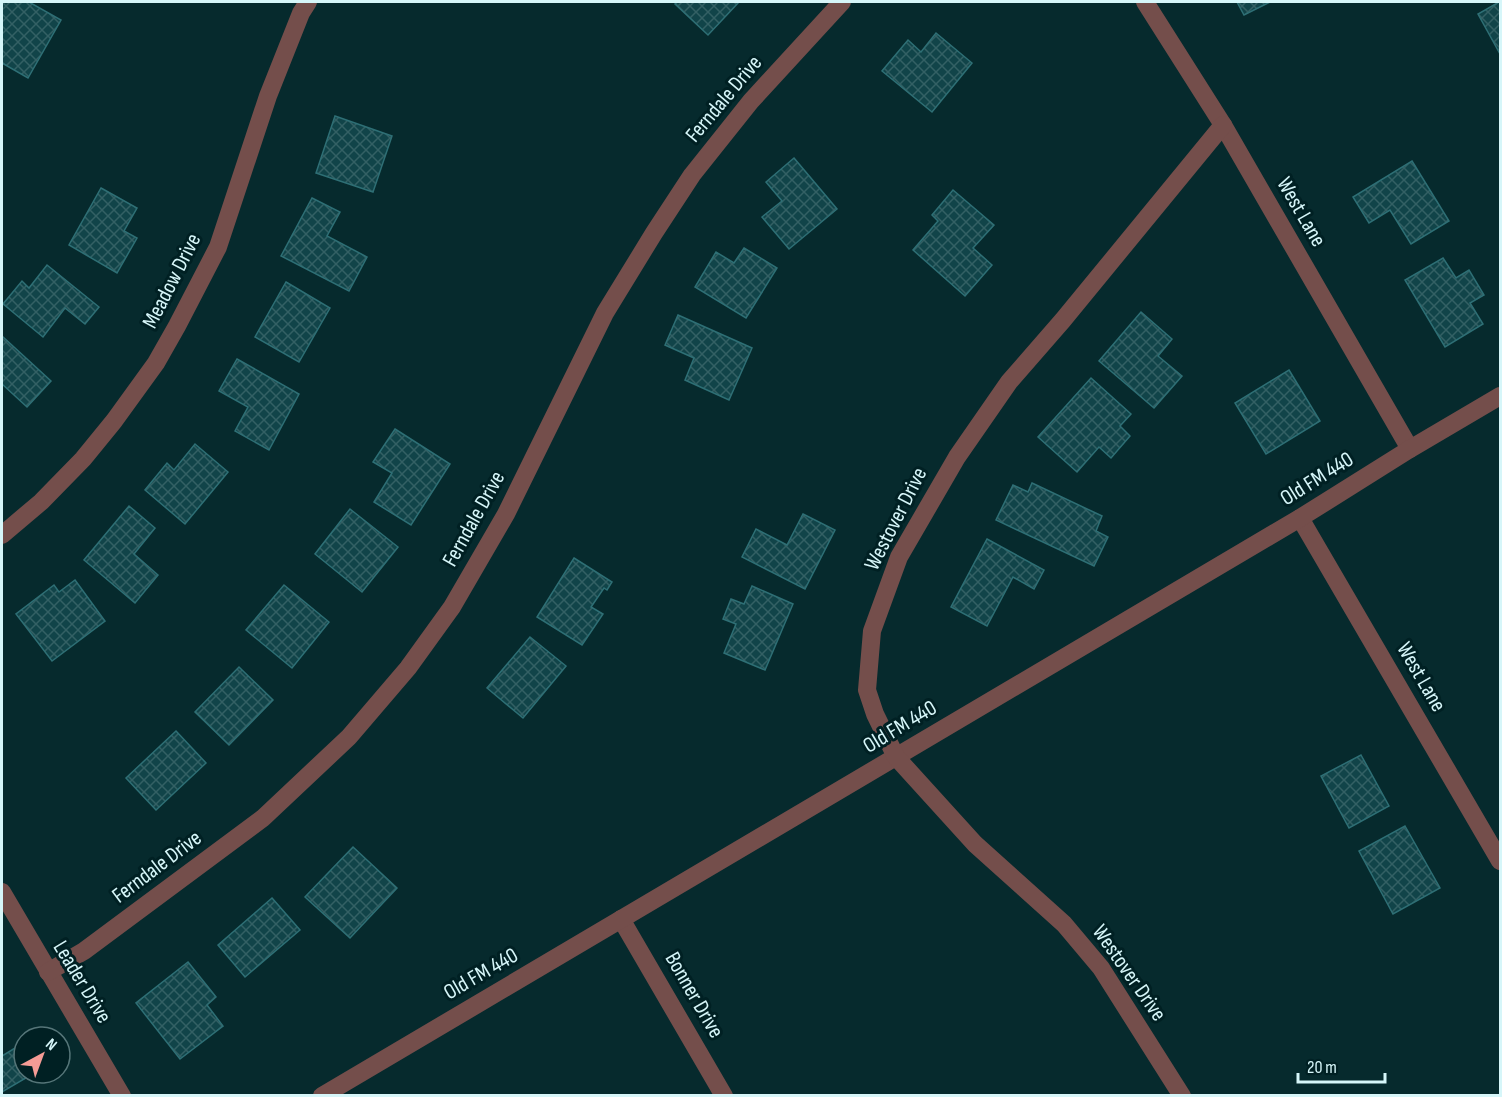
<svg xmlns="http://www.w3.org/2000/svg" width="1502" height="1097" viewBox="0 0 1502 1097" font-family="'Sofia Sans Condensed',sans-serif">
	<style>
		.building { fill: url(#building-cross-hatch); stroke: #2e6f75; stroke-width: 1.5 }
		.lines { fill: none; stroke-linecap: round; stroke-linejoin: round }
		.minor { stroke: #744e4b; stroke-width: 18 }
		.labels { text-anchor: middle; dominant-baseline: central; stroke-width: 6; stroke-linejoin: round; paint-order: stroke }
		.street-label { font-size: 22px; fill: #d6f6f9; stroke: #002023 }
	</style>
	<defs>
		<pattern id="building-cross-hatch" width="8" height="8" patternUnits="userSpaceOnUse" patternTransform="scale(1.5)"><rect width="8" height="8" fill="#114449"/><path d="M0 0l8 8M0 8l8-8" fill="none" stroke="#336064"/></pattern>
	</defs>
	<rect width="100%" height="100%" fill="#062a2d"/>
	<g class="building">
		<polygon points="2,2 29,2 61,20 28,78 2,63"/>
		<polygon points="677,2 739,2 708,35 675,4"/>
		<polygon points="1237,2 1270,2 1244,15"/>
		<polygon points="1499,2 1500,2 1500,54 1478,14"/>
		<polygon points="936,33 972,63 932,112 882,71 908,40 921,52"/>
		<polygon points="335,116 392,136 373,192 316,173"/>
		<polygon points="794,158 837,209 789,249 762,217 782,201 766,182"/>
		<polygon points="1412,161 1449,221 1411,244 1390,210 1369,223 1353,197"/>
		<polygon points="101,188 137,208 124,231 137,238 117,273 69,245"/>
		<polygon points="953,190 994,225 973,248 992,265 965,296 913,250 938,221 932,215"/>
		<polygon points="312,198 340,212 327,236 367,257 349,291 281,256"/>
		<polygon points="744,248 777,268 746,318 695,287 716,252 734,263"/>
		<polygon points="1443,258 1456,278 1469,270 1484,295 1470,303 1483,324 1445,347 1405,280"/>
		<polygon points="47,265 99,307 85,324 65,308 43,337 3,304 22,281 29,288"/>
		<polygon points="286,282 330,308 299,362 255,337"/>
		<polygon points="1141,312 1172,339 1158,356 1182,376 1154,408 1099,361"/>
		<polygon points="678,315 752,348 729,400 685,380 694,358 665,345"/>
		<polygon points="2,336 51,381 27,407 2,384"/>
		<polygon points="237,359 299,394 269,450 235,431 248,407 219,391"/>
		<polygon points="1289,370 1320,421 1266,454 1235,403"/>
		<polygon points="1091,378 1131,414 1120,426 1130,436 1111,458 1099,447 1077,472 1038,437"/>
		<polygon points="395,429 450,464 411,525 374,502 392,473 373,462"/>
		<polygon points="195,444 228,472 185,524 145,490 167,463 174,470"/>
		<polygon points="1032,483 1102,516 1096,531 1108,537 1094,566 996,520 1013,485 1028,492"/>
		<polygon points="129,506 155,528 134,554 158,575 135,603 84,560"/>
		<polygon points="350,509 398,547 362,592 315,554"/>
		<polygon points="803,514 835,530 805,589 742,557 756,529 787,545"/>
		<polygon points="987,539 1044,570 1034,589 1013,577 987,626 951,607"/>
		<polygon points="574,558 612,582 607,590 604,588 591,607 603,614 582,645 537,617"/>
		<polygon points="75,580 105,621 52,661 16,614 54,585 59,592"/>
		<polygon points="284,585 329,622 292,668 246,630"/>
		<polygon points="752,586 793,604 765,670 724,653 736,624 723,619 731,599 744,604"/>
		<polygon points="530,637 566,666 523,718 487,688"/>
		<polygon points="239,667 273,700 229,745 195,712"/>
		<polygon points="176,731 206,763 156,810 126,778"/>
		<polygon points="1361,755 1389,806 1349,828 1321,776"/>
		<polygon points="1405,826 1440,888 1393,914 1359,851"/>
		<polygon points="353,847 397,888 350,938 305,897"/>
		<polygon points="272,898 300,930 245,977 218,945"/>
		<polygon points="188,962 216,997 207,1005 223,1026 180,1059 136,1003"/>
		<polygon points="15,1048 24,1063 24,1073 30,1073 31,1075 2,1092 2,1056"/>
	</g>
	<g class="lines">
		<g class="minor">
			<polyline points="1145,2 1223,125 1410,449"/>
			<polyline points="1300,518 1500,861"/>
			<polyline points="2,535 41,502 83,459 114,421 156,363 177,326 218,247 268,96 301,13 308,2"/>
			<polyline points="2,892 122,1096"/>
			<polyline points="621,919 724,1096"/>
			<polyline points="48,972 84,951 263,818 349,737 408,668 452,607 506,514 605,313 654,233 692,175 751,101 842,2"/>
			<polyline points="322,1096 1300,518 1410,449 1500,396"/>
			<polyline points="1182,1096 1101,968 1064,924 975,844 896,757 875,714 867,690 872,631 899,557 957,457 1009,382 1063,320 1223,125"/>
		</g>
	</g>
	<g class="labels">
		<g class="street-label">
			<text transform="translate(724 99) rotate(-50)">Ferndale Drive</text>
			<text transform="translate(1301 212) rotate(60)">West Lane</text>
			<text transform="translate(172 281) rotate(-63)">Meadow Drive</text>
			<text transform="translate(1317 479) rotate(-32)">Old FM 440</text>
			<text transform="translate(474 519) rotate(-61)">Ferndale Drive</text>
			<text transform="translate(896 519) rotate(-63)">Westover Drive</text>
			<text transform="translate(1421 677) rotate(60)">West Lane</text>
			<text transform="translate(900 727) rotate(-31)">Old FM 440</text>
			<text transform="translate(157 867) rotate(-37)">Ferndale Drive</text>
			<text transform="translate(1129 973) rotate(55)">Westover Drive</text>
			<text transform="translate(481 974) rotate(-30)">Old FM 440</text>
			<text transform="translate(82 982) rotate(59)">Leader Drive</text>
			<text transform="translate(694 995) rotate(60)">Bonner Drive</text>
		</g>
	</g>
	<rect width="1502" height="1097" fill="none" stroke="#d6f6f9" stroke-width="6"/>
	<g transform="translate(42 1055) rotate(41)"><circle r="28" fill="#002023" stroke="#567679" stroke-width="1.5"/>
	<path d="M0-4.5L10 22L0 15L-10 22Z" fill="#f59c96"/>
	<text y="-9" font-size="16" font-weight="bold" text-anchor="middle" fill="#d6f6f9">N</text>
	</g>
	<path d="M1298 1073v9h87v-9" fill="none" stroke="#d6f6f9" stroke-width="3"/>
	<text x="1307" y="1073" font-size="18" fill="#d6f6f9" stroke="#002023" stroke-width="4.5" paint-order="stroke">20 m</text>
</svg>
